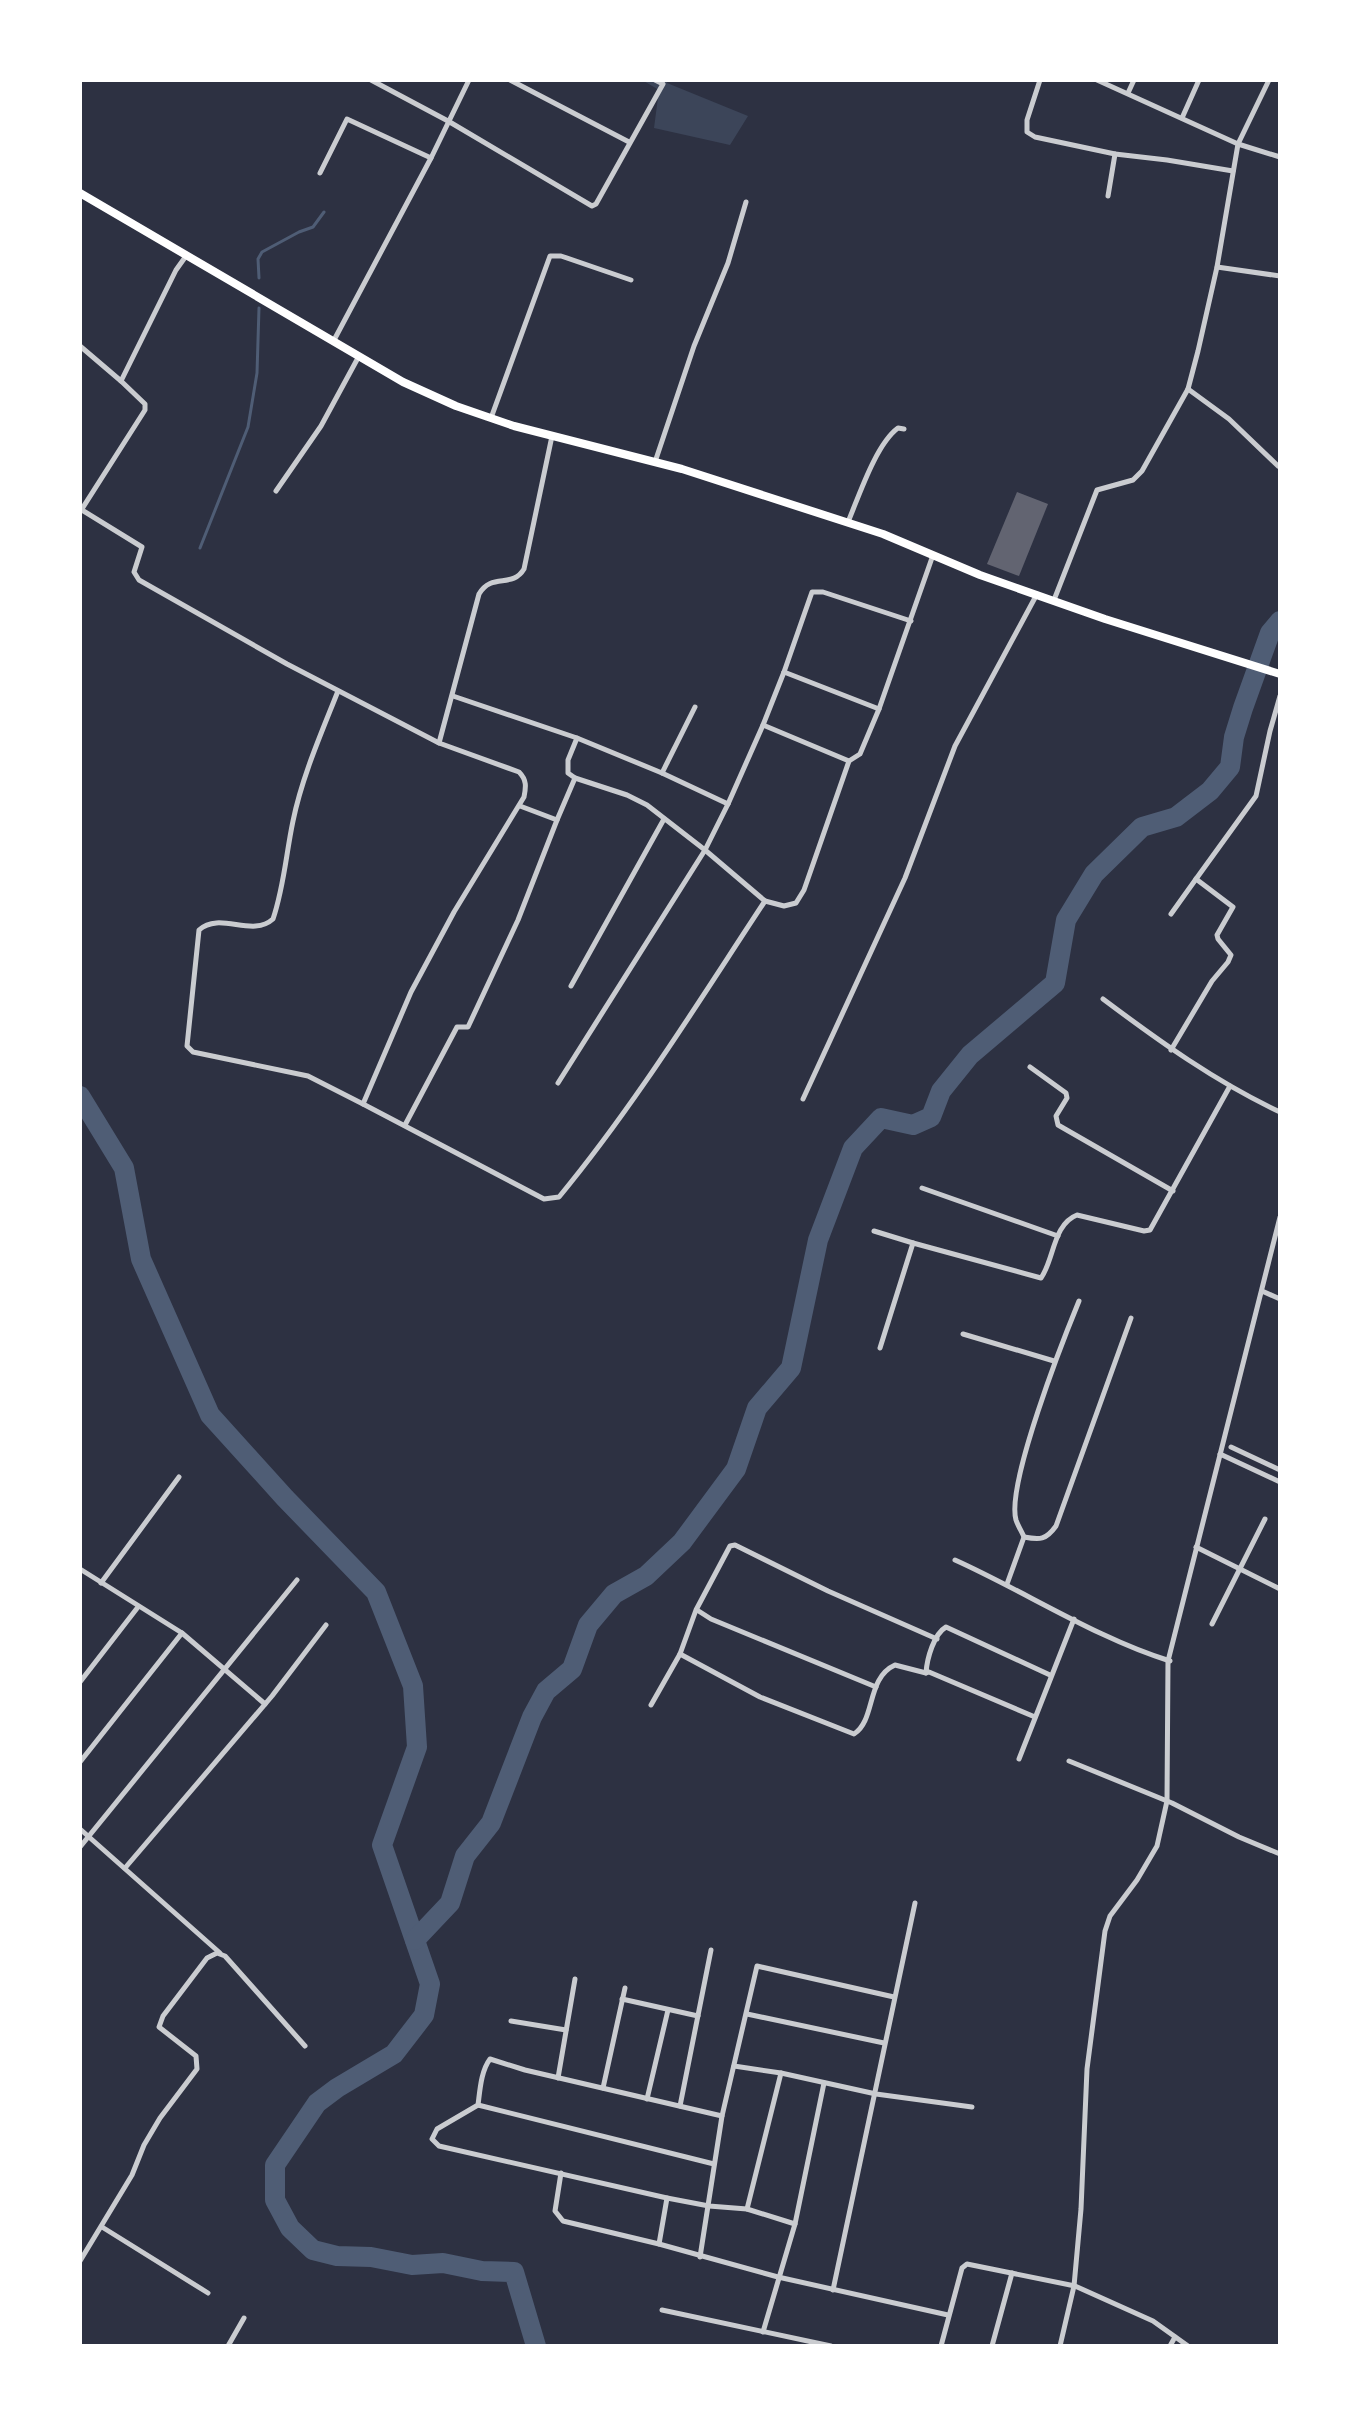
<svg xmlns="http://www.w3.org/2000/svg" width="1360" height="2426" viewBox="0 0 1360 2426" font-family="'Public Sans',sans-serif">
	<style>
		.green { fill: #3c4559 }
		.lines { fill: none; stroke-linecap: round; stroke-linejoin: round }
		.stream { stroke: #4f5d75; stroke-width: 3 }
		.river { stroke: #4f5d75; stroke-width: 20 }
		.building { fill: #626471 }
		.minor { stroke: #caccd0; stroke-width: 5 }
		.secondary { stroke: #fff; stroke-width: 8 }
	</style>
	<rect width="100%" height="100%" fill="#2d3142"/>
	<polygon class="green" points="642,80 668,80 667,83 748,116 730,145 654,128 659,90"/>
	<g class="lines">
		<g class="stream">
			<polyline points="259,278 258,259 262,252 299,232 313,227 324,212"/>
			<polyline points="200,548 248,427 257,373 259,308"/>
		</g>
		<g class="river">
			<polyline points="80,1096 124,1168 141,1259 210,1415 285,1498 376,1592 413,1686 417,1747 382,1845 430,1984 424,2015 394,2054 337,2088 317,2103 275,2165 275,2200 290,2228 313,2250 337,2256 371,2257 412,2265 443,2263 482,2271 514,2272 536,2346"/>
			<polyline points="415,1940 450,1903 465,1856 491,1823 532,1717 546,1691 572,1669 588,1625 614,1594 646,1576 682,1542 736,1469 757,1408 791,1368 818,1240 853,1148 881,1118 913,1125 931,1117 941,1091 970,1055 1055,983 1066,920 1094,874 1142,827 1176,817 1210,791 1230,767 1234,737 1243,708 1270,633 1280,621"/>
		</g>
	</g>
	<polygon class="building" points="1017,492 1048,504 1019,576 987,564"/>
	<g class="lines">
		<g class="minor">
			<polyline points="371,80 448,121 592,206 596,204 663,84 655,80"/>
			<polyline points="510,80 629,142"/>
			<polyline points="1040,80 1027,120 1027,132 1035,137 1115,154 1108,196"/>
			<polyline points="1097,80 1238,144 1280,157"/>
			<polyline points="1128,93 1134,80"/>
			<polyline points="1182,118 1199,80"/>
			<polyline points="1115,154 1167,160 1233,171"/>
			<polyline points="320,173 347,119 431,158"/>
			<polyline points="1217,267 1280,276"/>
			<polyline points="333,342 431,158 469,80"/>
			<polyline points="80,346 121,381"/>
			<polyline points="1188,389 1229,419 1278,466"/>
			<polyline points="491,418 550,256 561,256 631,280"/>
			<path d="M 552,436 L 524,569 C 512,589 492,572 479,594 L 439,743 L 519,772 C 527,780 526,787 524,797 L 454,912 L 411,992 L 363,1104 L 544,1199 L 559,1197 C 635,1105 699,1001 765,901 L 784,906 L 796,903 L 804,890 L 849,761 L 860,754 L 879,709 L 933,555"/>
			<polyline points="655,462 694,346 728,263 746,202"/>
			<polyline points="276,491 321,426 359,356"/>
			<polyline points="82,510 142,547 134,572 139,580 287,664 439,743"/>
			<polyline points="80,512 145,410 145,404 121,381 176,270 186,256"/>
			<path d="M 848,522 C 859,496 876,444 898,428 L 904,429"/>
			<polyline points="1054,600 1097,490 1133,480 1142,471 1188,389 1198,351 1217,267 1238,144 1269,80"/>
			<polyline points="784,672 879,709"/>
			<path d="M 338,691 C 321,734 302,777 293,821 C 286,854 284,887 273,919 C 252,938 220,911 199,930 L 187,1046 L 193,1052 L 308,1076 L 363,1104"/>
			<polyline points="453,696 577,738 662,773 728,804"/>
			<polyline points="763,725 849,761"/>
			<polyline points="577,738 568,760 568,773 575,778 627,795 647,805 705,850 765,901"/>
			<polyline points="662,773 695,707"/>
			<polyline points="557,820 575,778"/>
			<polyline points="1171,914 1196,879"/>
			<polyline points="571,986 664,819"/>
			<path d="M 1103,999 C 1159,1041 1216,1082 1280,1112"/>
			<polyline points="1171,1050 1212,981 1228,962 1231,955 1218,939 1217,935 1233,907 1196,879 1256,796 1270,731 1280,696"/>
			<polyline points="1030,1067 1066,1093 1067,1098 1056,1116 1058,1125 1173,1191"/>
			<polyline points="558,1083 705,850 728,804 763,725 784,672 812,592 823,592 911,621"/>
			<polyline points="803,1099 905,878 955,746 1037,594"/>
			<polyline points="405,1125 457,1027 468,1027 518,920 557,820 520,806"/>
			<polyline points="922,1188 1058,1236"/>
			<polyline points="874,1231 913,1243"/>
			<polyline points="1262,1291 1280,1299"/>
			<polyline points="963,1334 1054,1361"/>
			<path d="M 880,1348 L 913,1243 L 1041,1278 C 1054,1260 1053,1224 1077,1215 L 1144,1231 L 1150,1230 L 1230,1086"/>
			<polyline points="1231,1447 1280,1470"/>
			<polyline points="1220,1454 1280,1482"/>
			<path d="M 1024,1537 C 1040,1540 1046,1540 1056,1526 L 1131,1318"/>
			<polyline points="1196,1547 1280,1589"/>
			<path d="M 955,1560 C 1024,1591 1098,1639 1170,1661"/>
			<polyline points="80,1569 182,1633 265,1704"/>
			<polyline points="101,1583 179,1477"/>
			<path d="M 1007,1584 L 1024,1537 C 1022,1532 1018,1526 1016,1520 C 1006,1485 1063,1340 1079,1301"/>
			<polyline points="697,1610 711,1619 876,1687"/>
			<polyline points="1212,1624 1265,1519"/>
			<path d="M 680,1654 L 760,1697 L 854,1734 C 876,1720 866,1678 895,1665 L 926,1673"/>
			<polyline points="80,1682 138,1607"/>
			<polyline points="651,1705 680,1654 696,1610 730,1546 735,1545 828,1591 937,1639"/>
			<path d="M 1035,1717 L 929,1672 L 926,1673 C 927,1658 934,1634 946,1627 L 1050,1675"/>
			<polyline points="1019,1759 1074,1619"/>
			<polyline points="1069,1761 1172,1803 1239,1837 1280,1854"/>
			<polyline points="80,1762 182,1633"/>
			<polyline points="80,1829 220,1953"/>
			<polyline points="80,1847 297,1580"/>
			<polyline points="125,1868 272,1696 326,1625"/>
			<polyline points="622,1999 698,2016"/>
			<polyline points="747,2014 884,2043"/>
			<polyline points="511,2021 566,2030"/>
			<polyline points="734,2066 781,2073 876,2094 972,2107"/>
			<polyline points="558,2078 575,1979"/>
			<polyline points="603,2088 625,1988"/>
			<polyline points="647,2099 668,2010"/>
			<polyline points="478,2105 714,2164"/>
			<polyline points="680,2106 711,1950"/>
			<path d="M 722,2116 L 525,2070 L 490,2059 C 481,2071 480,2090 478,2105 L 437,2129 L 432,2139 L 439,2146 L 667,2198 L 709,2206 L 747,2209 L 795,2224"/>
			<polyline points="561,2173 555,2211 563,2221 659,2244 778,2277 948,2315"/>
			<polyline points="747,2209 781,2073"/>
			<polyline points="102,2227 208,2293"/>
			<polyline points="659,2244 667,2198"/>
			<polyline points="700,2257 722,2116 757,1966 894,1997"/>
			<polyline points="80,2261 132,2175 144,2145 160,2118 197,2069 196,2056 159,2027 163,2016 207,1958 217,1953 225,1956 305,2046"/>
			<polyline points="833,2290 915,1903"/>
			<polyline points="662,2310 831,2346"/>
			<polyline points="763,2332 795,2224 824,2083"/>
			<polyline points="228,2346 244,2318"/>
			<polyline points="941,2346 962,2268 967,2264 1075,2286 1153,2321 1188,2346"/>
			<polyline points="992,2346 1012,2273"/>
			<polyline points="1060,2346 1074,2286 1081,2209 1087,2069 1105,1931 1110,1916 1137,1880 1157,1846 1167,1801 1168,1661 1280,1217"/>
			<polyline points="1170,2346 1175,2337"/>
		</g>
		<polyline class="secondary" points="80,193 403,382 456,406 514,426 682,469 883,534 980,575 1105,619 1280,674"/>
	</g>
	<rect width="1360" height="2426" fill="none" stroke="#ffffff" stroke-width="164"/>
</svg>
